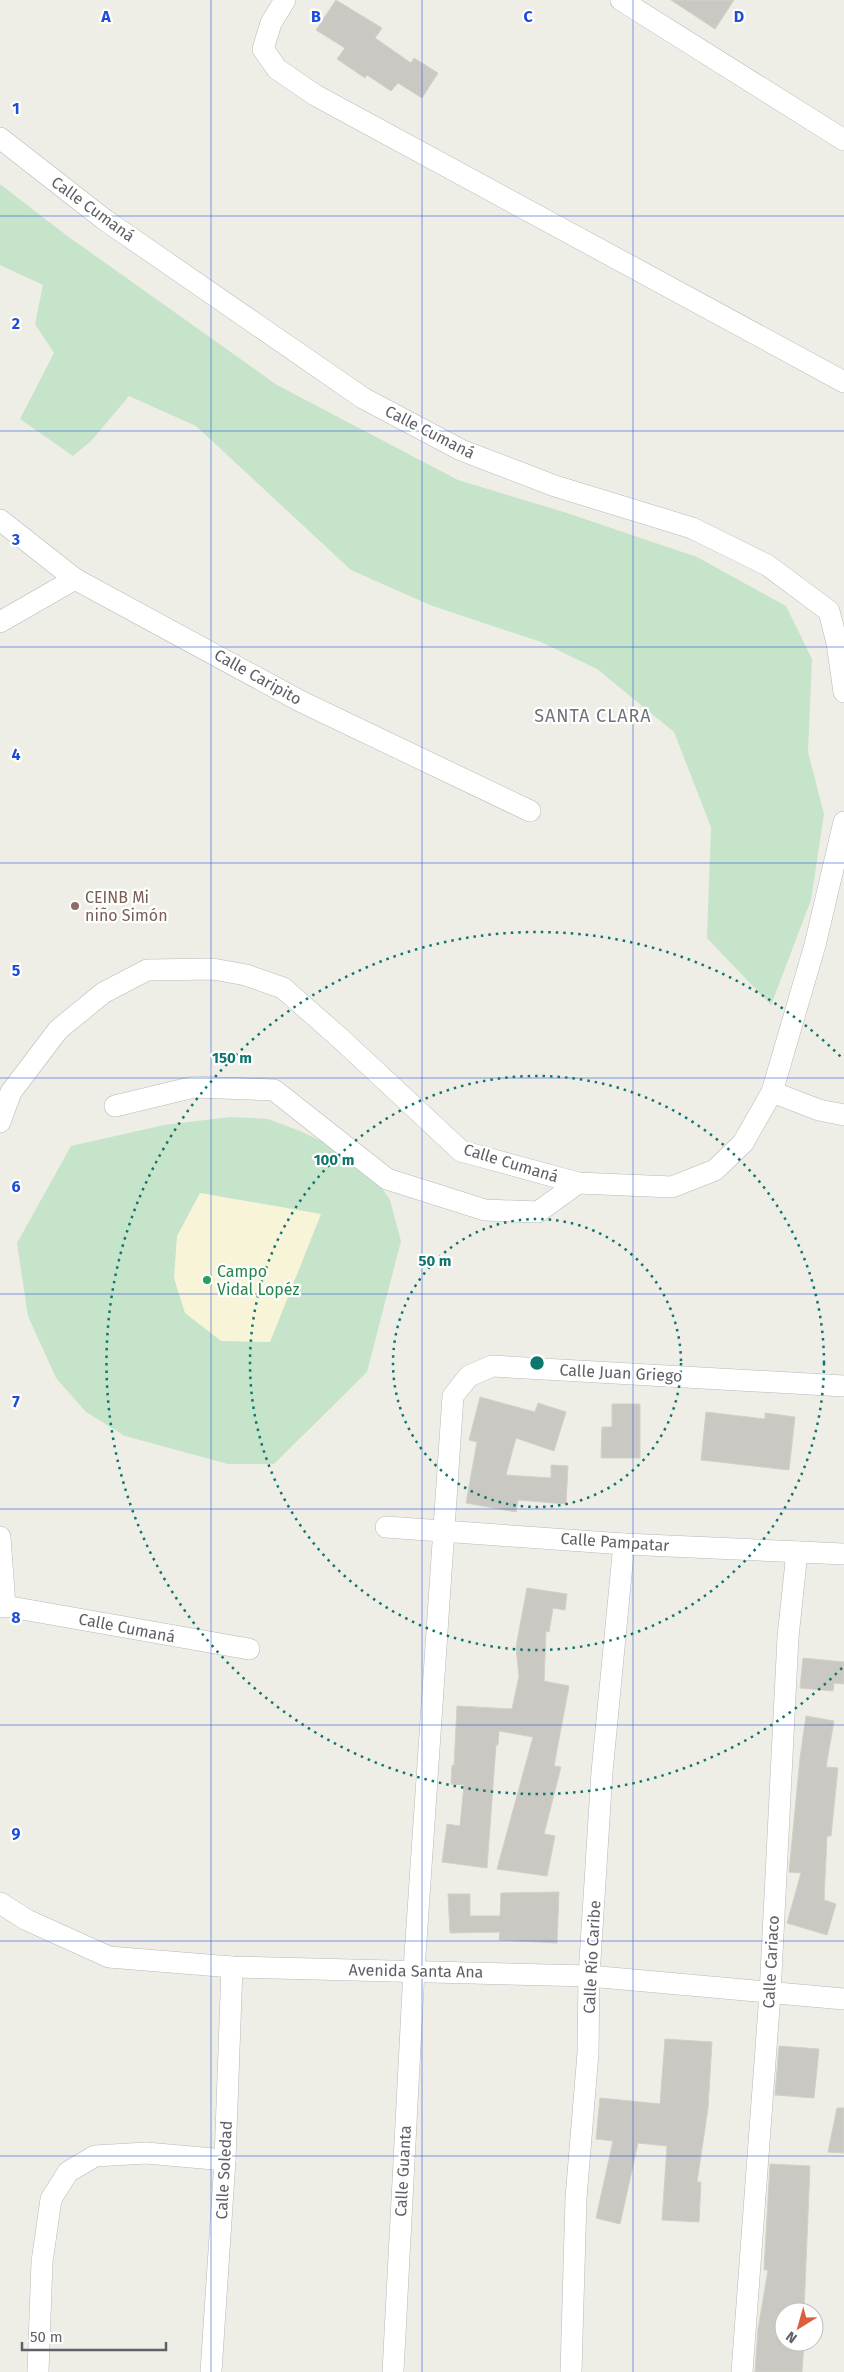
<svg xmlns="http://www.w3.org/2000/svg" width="844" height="2372" viewBox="0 0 844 2372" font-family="'Fira Sans',sans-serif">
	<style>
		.green { fill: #c5e4c9 }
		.sand { fill: #f8f4d8 }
		.building { fill: #cac8c3; stroke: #d3d0c5 }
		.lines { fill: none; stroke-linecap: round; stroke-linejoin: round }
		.minor-casing { stroke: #b6b8bc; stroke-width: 22 }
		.minor { stroke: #fff; stroke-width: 21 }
		.grid { fill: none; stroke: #1d4ed8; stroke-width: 1; stroke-opacity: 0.55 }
		.ring { fill: none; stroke: #0f766e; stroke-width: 2.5; stroke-dasharray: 2.5 5 }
		.education-dot { fill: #8d6e63; stroke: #fff; stroke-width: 2 }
		.leisure-dot { fill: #2e9e5b; stroke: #fff; stroke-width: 2 }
		.labels { text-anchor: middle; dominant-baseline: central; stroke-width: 4.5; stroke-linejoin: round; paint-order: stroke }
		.street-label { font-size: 16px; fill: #5e6065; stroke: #fff }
		.education-label { font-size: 16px; fill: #785e54; stroke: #fff; text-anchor: start }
		.leisure-label { font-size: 16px; fill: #27864d; stroke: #fff; text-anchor: start }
		.neighbourhood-label { font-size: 18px; letter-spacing: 1px; fill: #6f7277; stroke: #fff }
		.grid-label { font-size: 16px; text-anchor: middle; font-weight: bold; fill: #1d4ed8; stroke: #fff; stroke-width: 4.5; stroke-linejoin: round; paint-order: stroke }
		.centre { fill: #0f766e; stroke: #fff; stroke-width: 2.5 }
		.ring-label { font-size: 15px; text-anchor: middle; font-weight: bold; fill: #0f766e; stroke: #fff; stroke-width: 4.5; stroke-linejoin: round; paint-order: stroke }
	</style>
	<rect width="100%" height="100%" fill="#efeee6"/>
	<g class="green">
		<polygon points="0,184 66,235 277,385 458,480 567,513 697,557 786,606 812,659 808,752 824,814 811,900 771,1005 707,938 711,827 674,732 597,669 541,642 430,605 351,570 196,426 129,396 91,441 73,456 20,419 54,353 35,324 43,285 0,265"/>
		<polygon points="230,1117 268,1119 300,1131 363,1161 390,1200 401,1241 367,1372 274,1464 228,1464 125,1436 86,1412 56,1378 28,1316 17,1243 71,1146 164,1125"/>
	</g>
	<polygon class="sand" points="200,1193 321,1214 270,1342 221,1341 185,1313 174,1278 177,1236"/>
	<g class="building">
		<polygon points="336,0 382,28 375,38 411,63 414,58 438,73 422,98 398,83 391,91 367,75 365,78 337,59 345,48 316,30"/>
		<polygon points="671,0 734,0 715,29"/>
		<polygon points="480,1397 535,1412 538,1403 566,1412 554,1451 516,1438 506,1475 551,1478 551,1465 568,1466 566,1504 518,1500 516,1512 466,1503 477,1442 469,1440"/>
		<polygon points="612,1404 640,1404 640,1458 601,1458 602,1427 612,1427"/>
		<polygon points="706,1412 765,1419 765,1413 795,1417 789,1470 701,1460"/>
		<polygon points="527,1588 567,1594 565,1610 553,1608 549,1632 546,1631 544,1681 569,1686 554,1766 561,1767 544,1834 555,1836 547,1876 497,1869 533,1737 499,1731 498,1745 496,1745 487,1868 442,1862 447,1824 460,1826 464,1785 451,1784 452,1765 454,1766 457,1706 512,1709 519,1676 516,1647"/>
		<polygon points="803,1658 844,1662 844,1684 834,1683 833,1691 800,1688"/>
		<polygon points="806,1716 834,1721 826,1767 838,1768 831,1836 827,1836 824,1900 836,1904 827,1935 787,1923 801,1873 789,1872 800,1758"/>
		<polygon points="559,1892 557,1943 499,1940 500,1932 450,1933 448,1894 470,1894 470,1916 500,1916 501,1893"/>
		<polygon points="665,2039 712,2042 708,2108 697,2182 701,2182 699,2222 662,2220 667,2146 638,2143 620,2224 596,2218 613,2141 596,2139 600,2098 660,2104"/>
		<polygon points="779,2046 819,2049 814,2098 775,2095"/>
		<polygon points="837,2108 844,2108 844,2153 828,2152"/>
		<polygon points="770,2164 810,2166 804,2312 784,2312 784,2342 804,2343 802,2372 755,2372 758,2329 768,2270 764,2270"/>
	</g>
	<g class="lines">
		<defs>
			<g id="minor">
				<polyline points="285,0 271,23 263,49 277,69 315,95 844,382"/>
				<polyline points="621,0 844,140"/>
				<polyline points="0,138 105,220 363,398 461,450 555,486 692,528 767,565 829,611 837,643 844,692"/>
				<polyline points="0,520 75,579 300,701 530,811"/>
				<polyline points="0,622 75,579"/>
				<polyline points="772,1092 819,1110 844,1115"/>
				<polyline points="115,1106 194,1087 274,1090 387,1179 485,1210 538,1212 578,1183"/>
				<polyline points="0,1122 11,1092 58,1030 103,993 147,970 213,969 246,975 283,988 341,1039 461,1151 578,1183 672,1187 715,1170 743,1143 772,1092 815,945 844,822"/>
				<polyline points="386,1527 624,1544 844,1554"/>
				<polyline points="0,1537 5,1606"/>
				<polyline points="0,1607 5,1606 249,1649"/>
				<polyline points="0,1903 27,1920 109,1957 232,1967 589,1976 844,1999"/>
				<polyline points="38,2372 42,2262 51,2199 68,2172 95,2156 146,2153 225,2160"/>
				<polyline points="211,2372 225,2160 232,1967"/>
				<polyline points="393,2372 414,1970 453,1396 469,1376 492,1366 844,1386"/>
				<polyline points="571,2372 576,2198 588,2053 589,1976 602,1772 624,1544"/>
				<polyline points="742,2372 770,1994 788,1637 797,1552"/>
			</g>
		</defs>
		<use href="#minor" class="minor-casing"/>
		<use href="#minor" class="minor"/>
	</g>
	<path class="grid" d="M 211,0 L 211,2372M 422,0 L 422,2372M 633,0 L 633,2372M 0,216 L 844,216M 0,431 L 844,431M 0,647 L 844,647M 0,863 L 844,863M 0,1078 L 844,1078M 0,1294 L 844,1294M 0,1509 L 844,1509M 0,1725 L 844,1725M 0,1941 L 844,1941M 0,2156 L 844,2156"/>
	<g class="ring">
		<circle cx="537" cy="1363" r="144"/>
		<circle cx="537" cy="1363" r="287"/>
		<path d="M842 1668A431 431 0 1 1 842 1058"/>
	</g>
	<circle class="education-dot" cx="75" cy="906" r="5"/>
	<circle class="leisure-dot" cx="207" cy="1280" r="5"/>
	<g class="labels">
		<g class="street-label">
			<text transform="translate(93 209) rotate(36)">Calle Cumaná</text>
			<text transform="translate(430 432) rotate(27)">Calle Cumaná</text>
			<text transform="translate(258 677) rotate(29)">Calle Caripito</text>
			<text transform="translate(511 1163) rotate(17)">Calle Cumaná</text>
			<text transform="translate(621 1373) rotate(3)">Calle Juan Griego</text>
			<text transform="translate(615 1542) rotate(4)">Calle Pampatar</text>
			<text transform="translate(127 1628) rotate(11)">Calle Cumaná</text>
			<text transform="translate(592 1957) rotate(-87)">Calle Río Caribe</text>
			<text transform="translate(771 1962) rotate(-87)">Calle Cariaco</text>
			<text transform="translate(416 1971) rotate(1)">Avenida Santa Ana</text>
			<text transform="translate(224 2170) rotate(-87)">Calle Soledad</text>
			<text transform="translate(403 2171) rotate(-87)">Calle Guanta</text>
		</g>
		<g class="education-label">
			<text x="85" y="897">CEINB Mi<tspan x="85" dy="18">niño Simón</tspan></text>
		</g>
		<g class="leisure-label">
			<text x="217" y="1271">Campo<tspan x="217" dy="18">Vidal Lopéz</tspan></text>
		</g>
		<g class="neighbourhood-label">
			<text x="593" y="716">SANTA CLARA</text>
		</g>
	</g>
	<g class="grid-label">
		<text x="106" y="22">A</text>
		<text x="316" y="22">B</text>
		<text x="528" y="22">C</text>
		<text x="739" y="22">D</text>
		<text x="16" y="114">1</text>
		<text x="16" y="329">2</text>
		<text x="16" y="545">3</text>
		<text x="16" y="760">4</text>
		<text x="16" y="976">5</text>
		<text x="16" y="1192">6</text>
		<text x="16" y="1407">7</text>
		<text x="16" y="1623">8</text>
		<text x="16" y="1839">9</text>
	</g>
	<circle cx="537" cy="1363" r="8" class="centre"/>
	<g class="ring-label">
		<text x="232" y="1063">150 m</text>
		<text x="334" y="1165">100 m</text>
		<text x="435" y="1266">50 m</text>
	</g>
	<g transform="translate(799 2327) rotate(217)"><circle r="24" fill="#ffffff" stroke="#bfbfc1"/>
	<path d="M0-4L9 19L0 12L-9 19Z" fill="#db5e40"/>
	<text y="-8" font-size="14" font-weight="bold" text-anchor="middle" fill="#5e6065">N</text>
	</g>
	<path d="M22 2342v8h144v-8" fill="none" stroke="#5e6065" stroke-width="2.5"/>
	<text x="30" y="2342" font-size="15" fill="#5e6065" stroke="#ffffff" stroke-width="4" paint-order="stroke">50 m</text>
</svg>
